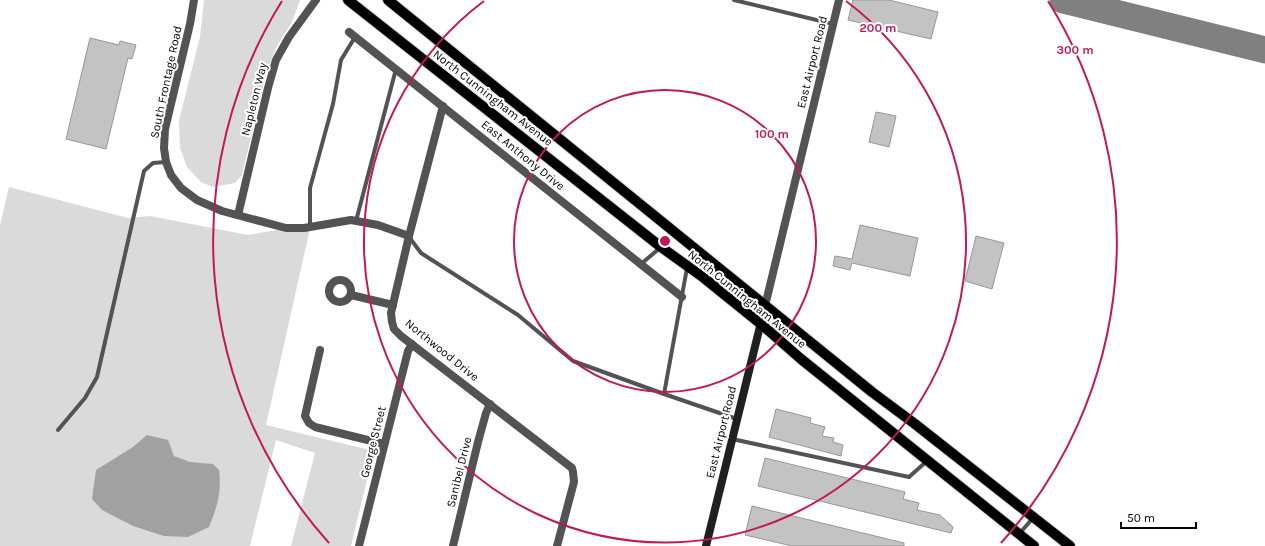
<svg xmlns="http://www.w3.org/2000/svg" width="1265" height="546" viewBox="0 0 1265 546" font-family="Karla,sans-serif">
	<style>
		.green { fill: #dadada }
		.water { fill: #a1a1a1 }
		.lines { fill: none; stroke-linecap: round; stroke-linejoin: round }
		.taxiway { stroke: #808080; stroke-width: 27 }
		.building { fill: #c3c3c3; stroke: #979797 }
		.primary-casing { stroke: #dbdbdb; stroke-width: 12 }
		.lane { stroke: #535353; stroke-width: 4 }
		.street { stroke: #535353; stroke-width: 8 }
		.secondary { stroke: #202020; stroke-width: 8 }
		.primary { stroke: #000; stroke-width: 10 }
		.ring { fill: none; stroke: #c2185b; stroke-width: 2 }
		.labels { text-anchor: middle; dominant-baseline: central; stroke-width: 4; stroke-linejoin: round; paint-order: stroke }
		.street-label { font-size: 12px; fill: #000; stroke: #fff }
		.centre { fill: #c2185b; stroke: #fff; stroke-width: 2 }
		.ring-label { font-size: 12px; text-anchor: middle; font-weight: bold; fill: #c2185b; stroke: #fff; stroke-width: 4; stroke-linejoin: round; paint-order: stroke }
	</style>
	<rect width="100%" height="100%" fill="#fff"/>
	<g class="green">
		<polygon points="204,0 300,0 292,22 276,48 266,74 242,175 235,183 213,187 201,182 187,167 180,148 179,121 200,37"/>
		<polygon points="9,187 128,218 150,216 248,235 311,224 266,425 374,451 351,546 291,546 315,453 276,440 250,546 0,546 0,225"/>
	</g>
	<path class="water" d="M 147,435 L 168,440 L 174,456 L 190,462 L 213,464 L 219,470 C 222,492 217,507 209,527 L 188,537 L 164,536 L 133,526 L 102,510 L 92,499 L 96,470 L 133,447 Z"/>
	<g class="lines">
		<polyline class="taxiway" points="1063,0 1265,50"/>
	</g>
	<g class="building">
		<polygon points="853,0 889,0 938,12 931,39 848,20"/>
		<polygon points="90,38 119,45 120,41 136,45 132,59 128,58 106,149 66,139"/>
		<polygon points="876,112 896,116 889,147 869,142"/>
		<polygon points="860,225 918,238 910,276 852,263 850,270 833,266 835,256 852,259"/>
		<polygon points="976,236 1004,243 992,289 965,281"/>
		<polygon points="776,409 811,418 810,423 825,427 822,436 834,438 833,442 843,445 841,456 769,437"/>
		<polygon points="765,458 905,492 903,499 919,503 917,510 940,515 953,527 951,533 758,486"/>
		<polygon points="752,506 904,543 904,546 792,546 745,535"/>
	</g>
	<g class="lines">
		<defs>
			<g id="primary">
				<polyline points="348,0 661,247 704,278 761,324 801,359 1034,546"/>
				<polyline points="388,0 872,392 915,424 1070,546"/>
			</g>
		</defs>
		<use href="#primary" class="primary-casing"/>
		<g class="lane">
			<polyline points="734,0 833,24"/>
			<polyline points="356,221 396,69"/>
			<polyline points="310,226 310,188 333,104 341,60 355,37"/>
			<polyline points="409,237 421,253 518,315 573,361 664,394"/>
			<polyline points="641,264 661,247"/>
			<polyline points="687,268 664,394 737,419"/>
			<polyline points="58,430 85,398 97,377 144,171 153,163 166,162"/>
			<polyline points="732,439 909,477 927,461"/>
			<polyline points="1019,534 1033,518"/>
		</g>
		<g class="street">
			<polyline points="194,0 190,24 165,129 164,148 166,162 171,175 181,188 197,200 222,211 286,228 304,228 351,220 378,225 409,236"/>
			<polyline points="349,32 682,297"/>
			<polyline points="443,106 409,236 391,313 392,322 394,329 401,336 572,468 573,472 574,482 557,546"/>
			<polyline points="238,215 268,88 276,60 289,37 316,0"/>
			<circle cx="340" cy="291" r="11"/>
			<polyline points="351,295 393,305"/>
			<polyline points="765,306 839,0"/>
			<polyline points="320,350 305,416 309,423 315,427 384,444"/>
			<polyline points="359,546 408,351 412,344"/>
			<polyline points="453,546 478,442 486,413 490,404"/>
		</g>
		<polyline class="secondary" points="706,546 765,306"/>
		<use href="#primary" class="primary"/>
	</g>
	<g class="ring">
		<circle cx="665" cy="241" r="151"/>
		<path d="M846 1A301 301 0 1 1 484 1"/>
		<path d="M329 543A452 452 0 0 1 282 1M1048 1A452 452 0 0 1 1001 543"/>
	</g>
	<g class="labels">
		<g class="street-label">
			<text transform="translate(812 62) rotate(-76)">East Airport Road</text>
			<text transform="translate(166 82) rotate(-78)">South Frontage Road</text>
			<text transform="translate(493 98) rotate(38)">North Cunningham Avenue</text>
			<text transform="translate(254 99) rotate(-76)">Napleton Way</text>
			<text transform="translate(523 155) rotate(39)">East Anthony Drive</text>
			<text transform="translate(747 299) rotate(39)">North Cunningham Avenue</text>
			<text transform="translate(442 350) rotate(39)">Northwood Drive</text>
			<text transform="translate(721 432) rotate(-76)">East Airport Road</text>
			<text transform="translate(373 442) rotate(-76)">George Street</text>
			<text transform="translate(459 472) rotate(-76)">Sanibel Drive</text>
		</g>
	</g>
	<circle cx="665" cy="241" r="6" class="centre"/>
	<g class="ring-label">
		<text x="878" y="32">200 m</text>
		<text x="1075" y="54">300 m</text>
		<text x="772" y="138">100 m</text>
	</g>
	<path d="M1121 522v6h75v-6" fill="none" stroke="#000000" stroke-width="2"/>
	<text x="1127" y="522" font-size="12" fill="#000000" stroke="#ffffff" stroke-width="3" paint-order="stroke">50 m</text>
</svg>
